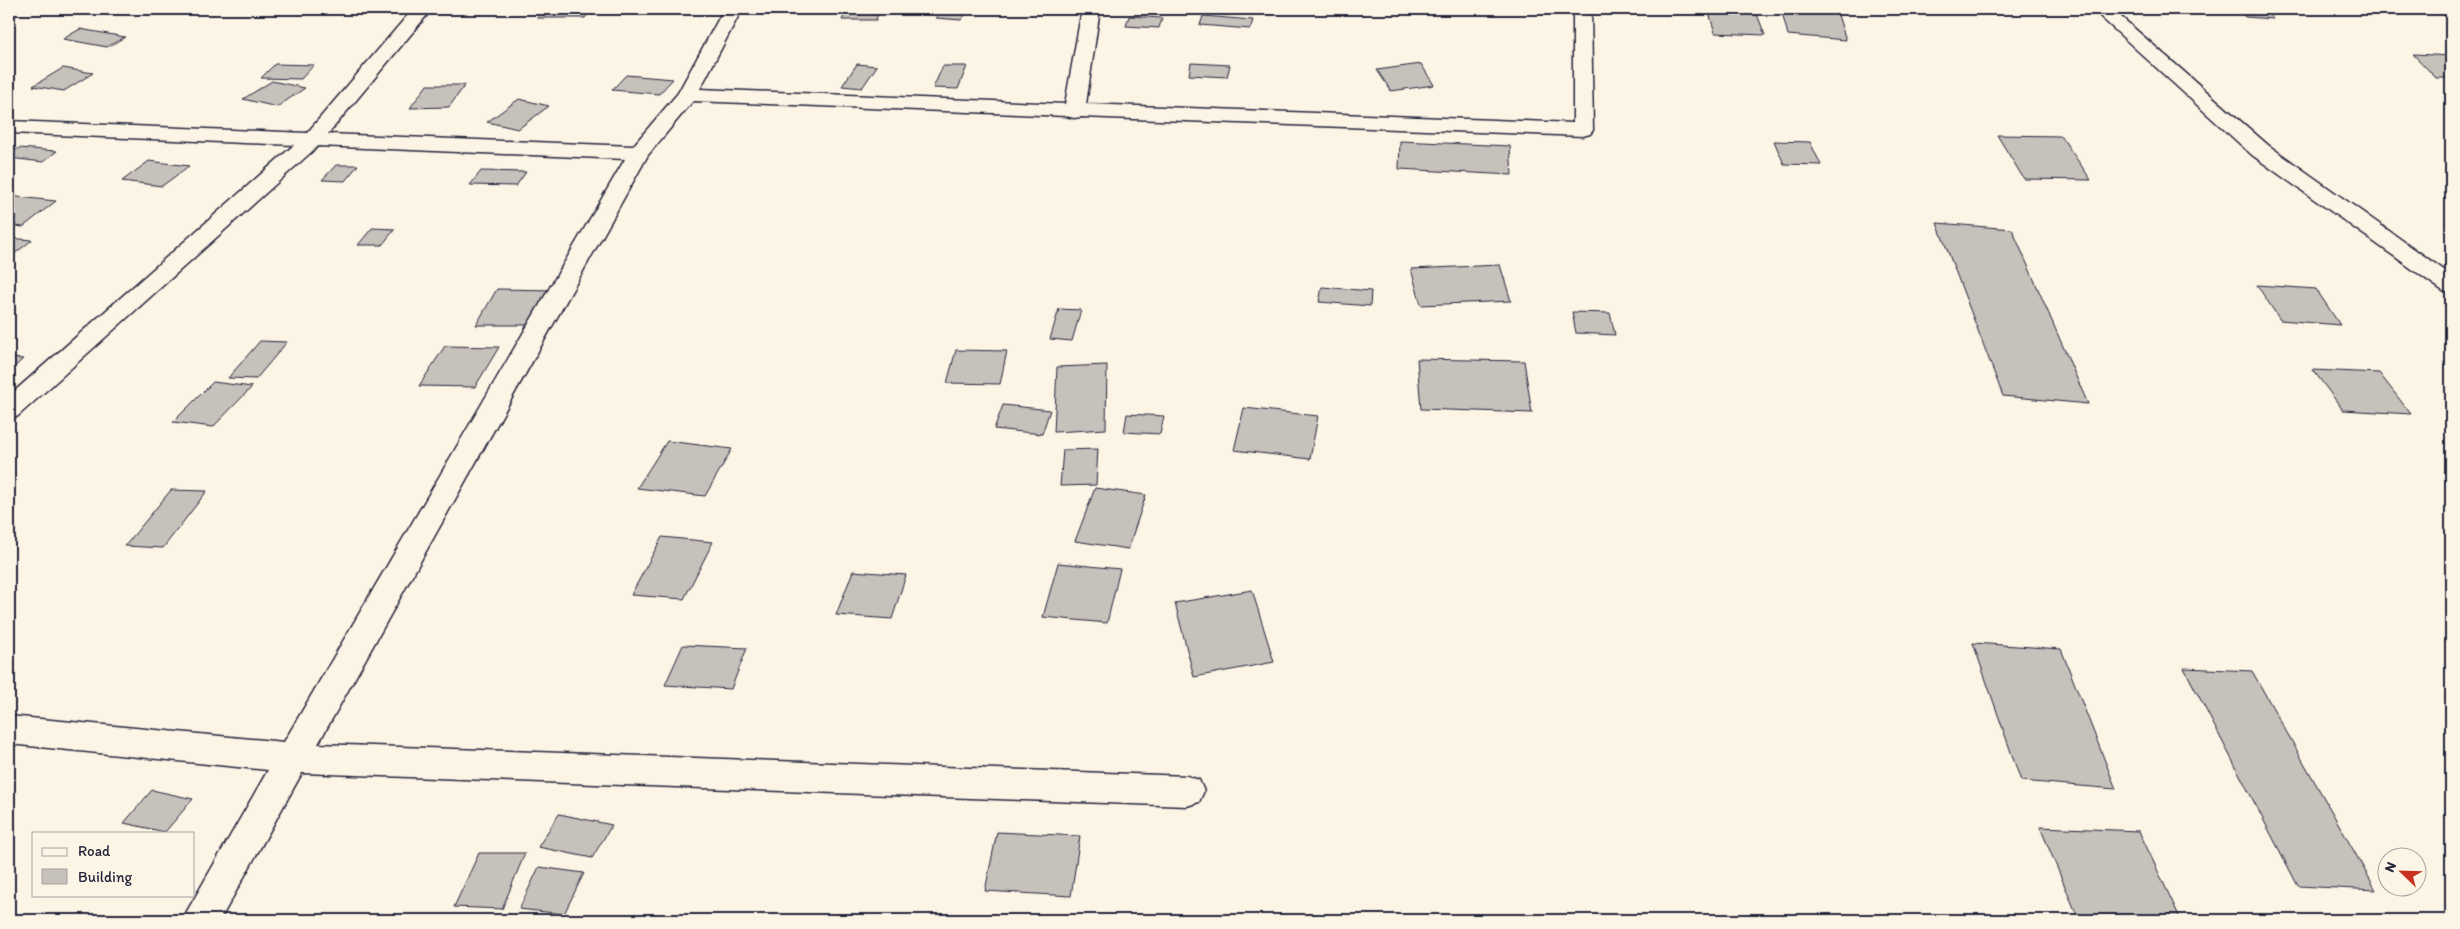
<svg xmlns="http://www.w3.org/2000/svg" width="2460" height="929" viewBox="0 0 2460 929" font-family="Itim,sans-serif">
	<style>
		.building { fill: #c6c1bb; stroke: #22223b }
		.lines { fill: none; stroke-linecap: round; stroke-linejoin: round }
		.minor-casing { stroke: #22223b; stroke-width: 3 }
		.major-casing { stroke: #22223b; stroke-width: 3 }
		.minor { fill: #fcf5e5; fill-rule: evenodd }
		.major { fill: #fcf5e5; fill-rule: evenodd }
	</style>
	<rect width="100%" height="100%" fill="#fcf5e5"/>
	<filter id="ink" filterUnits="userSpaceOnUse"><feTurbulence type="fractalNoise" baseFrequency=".02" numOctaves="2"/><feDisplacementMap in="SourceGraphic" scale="10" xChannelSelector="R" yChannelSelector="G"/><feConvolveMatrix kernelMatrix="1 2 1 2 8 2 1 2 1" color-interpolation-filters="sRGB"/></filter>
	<g filter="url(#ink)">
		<g class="building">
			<polygon points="544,9 591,9 585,18 537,18"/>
			<polygon points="847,9 879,9 876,20 842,20"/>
			<polygon points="943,9 970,9 961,20 936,18"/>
			<polygon points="1299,9 1339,9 1340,10 1299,11"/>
			<polygon points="1708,9 1755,9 1765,35 1715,33"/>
			<polygon points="1781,9 1836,9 1846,40 1788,35"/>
			<polygon points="2239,9 2265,9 2273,19 2245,17"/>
			<polygon points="1129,16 1162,18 1159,28 1126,26"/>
			<polygon points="1203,16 1253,20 1250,29 1200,25"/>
			<polygon points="80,29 125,37 107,47 63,39"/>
			<polygon points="2413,54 2451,56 2451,78 2436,78"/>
			<polygon points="1191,63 1230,65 1227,77 1189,75"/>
			<polygon points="275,64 314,65 301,79 261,78"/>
			<polygon points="857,64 877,66 862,88 842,86"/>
			<polygon points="1421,64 1434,85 1391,91 1377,70"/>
			<polygon points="943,66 967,66 958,89 933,88"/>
			<polygon points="63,68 93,73 64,91 33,86"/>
			<polygon points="626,75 673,79 659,94 612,90"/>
			<polygon points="272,81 305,88 277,107 243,99"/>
			<polygon points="427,85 465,85 449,107 410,108"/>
			<polygon points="519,99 549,106 518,129 487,122"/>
			<polygon points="1997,135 2061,136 2091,180 2024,179"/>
			<polygon points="1400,141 1510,146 1512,175 1399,169"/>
			<polygon points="1774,141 1810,142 1821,165 1784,164"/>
			<polygon points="19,148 57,151 43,162 9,158 9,155"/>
			<polygon points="149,161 189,166 162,186 122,181"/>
			<polygon points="336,165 358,165 345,181 322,180"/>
			<polygon points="481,171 526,172 516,186 470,185"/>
			<polygon points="9,196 56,201 23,227 9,225"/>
			<polygon points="1937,223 2012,229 2088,404 2003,396"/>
			<polygon points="372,228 395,229 382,245 358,245"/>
			<polygon points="9,238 32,240 13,255 9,255"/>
			<polygon points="1500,265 1511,301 1421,305 1411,269"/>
			<polygon points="2257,285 2316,289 2340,325 2280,320"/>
			<polygon points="1322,287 1371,291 1370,306 1319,302"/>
			<polygon points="497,289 555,290 535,325 476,325"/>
			<polygon points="1059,309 1081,310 1072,341 1050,339"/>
			<polygon points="1572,312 1610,313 1615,335 1576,333"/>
			<polygon points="260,341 287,342 256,379 228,378"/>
			<polygon points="445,346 499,347 475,387 419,386"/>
			<polygon points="956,350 1007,351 1000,384 947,383"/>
			<polygon points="9,358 23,359 9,372"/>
			<polygon points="1417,359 1524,361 1532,413 1421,409"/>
			<polygon points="1107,365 1106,429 1054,432 1057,367"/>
			<polygon points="2313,370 2379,373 2411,414 2343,410"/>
			<polygon points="213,382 252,387 213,427 173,422"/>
			<polygon points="1003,405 1050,410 1042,434 994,429"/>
			<polygon points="1244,408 1318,416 1310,459 1234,450"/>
			<polygon points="1127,414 1164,416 1160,434 1124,432"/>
			<polygon points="667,441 732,449 705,496 637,488"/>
			<polygon points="1098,449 1096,485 1060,486 1063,450"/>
			<polygon points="1095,488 1146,495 1128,549 1075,541"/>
			<polygon points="171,490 207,491 163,548 125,546"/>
			<polygon points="662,537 713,542 684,599 631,595"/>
			<polygon points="1058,563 1120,569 1107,623 1043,617"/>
			<polygon points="853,571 906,575 892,619 836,615"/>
			<polygon points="1252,590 1274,662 1194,677 1175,603"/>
			<polygon points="1973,643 2061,649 2116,789 2021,781"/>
			<polygon points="683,645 747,648 731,689 665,685"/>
			<polygon points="2184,668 2252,671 2376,890 2298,886"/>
			<polygon points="152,790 193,799 165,832 124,823"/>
			<polygon points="559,814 612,825 592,858 538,847"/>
			<polygon points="2040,827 2139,831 2181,920 2079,920"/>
			<polygon points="997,832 1080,836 1071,896 985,891"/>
			<polygon points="479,853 525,853 502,909 454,907"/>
			<polygon points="539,867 584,873 564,914 519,909"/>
		</g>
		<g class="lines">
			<defs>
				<polygon id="minor" points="413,9 432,9 328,134 633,146 678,93 724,9 742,9 700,89 1065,104 1082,9 1100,9 1086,104 1573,123 1573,9 1591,9 1593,130 1590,134 1583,136 1081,117 1074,118 1066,116 693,101 648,155 318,744 1187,776 1199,780 1204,791 1199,802 1187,806 302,773 220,920 182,920 268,770 9,744 9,716 284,742 625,159 318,146 18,416 9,419 9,396 294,145 9,133 9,121 307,133"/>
				<polygon id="major" points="2092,9 2112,9 2268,145 2451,275 2451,293 2443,291 2252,155"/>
			</defs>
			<use href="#minor" class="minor-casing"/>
			<use href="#major" class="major-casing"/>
			<use href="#minor" class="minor"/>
			<use href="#major" class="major"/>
		</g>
	</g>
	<rect width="2460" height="929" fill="none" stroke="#fcf5e5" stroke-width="30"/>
	<rect x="15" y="15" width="2430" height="899" fill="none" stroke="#22223b" stroke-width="2" filter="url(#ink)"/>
	<rect x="32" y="832" width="162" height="65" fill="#fcf5e5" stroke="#a5a1a1"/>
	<rect x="42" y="848" width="25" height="8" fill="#fcf5e5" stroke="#a5a1a1"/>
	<text x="78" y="856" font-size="15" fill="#22223b">Road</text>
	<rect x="42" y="869" width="25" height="15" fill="#c6c1bb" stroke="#a5a1a1"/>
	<text x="78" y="882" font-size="15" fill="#22223b">Building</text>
	<g transform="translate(2402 872) rotate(293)"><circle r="24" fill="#fcf5e5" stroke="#a5a1a1"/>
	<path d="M0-4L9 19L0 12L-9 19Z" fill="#c8321e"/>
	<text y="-8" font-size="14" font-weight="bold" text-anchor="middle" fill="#22223b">N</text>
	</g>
</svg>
